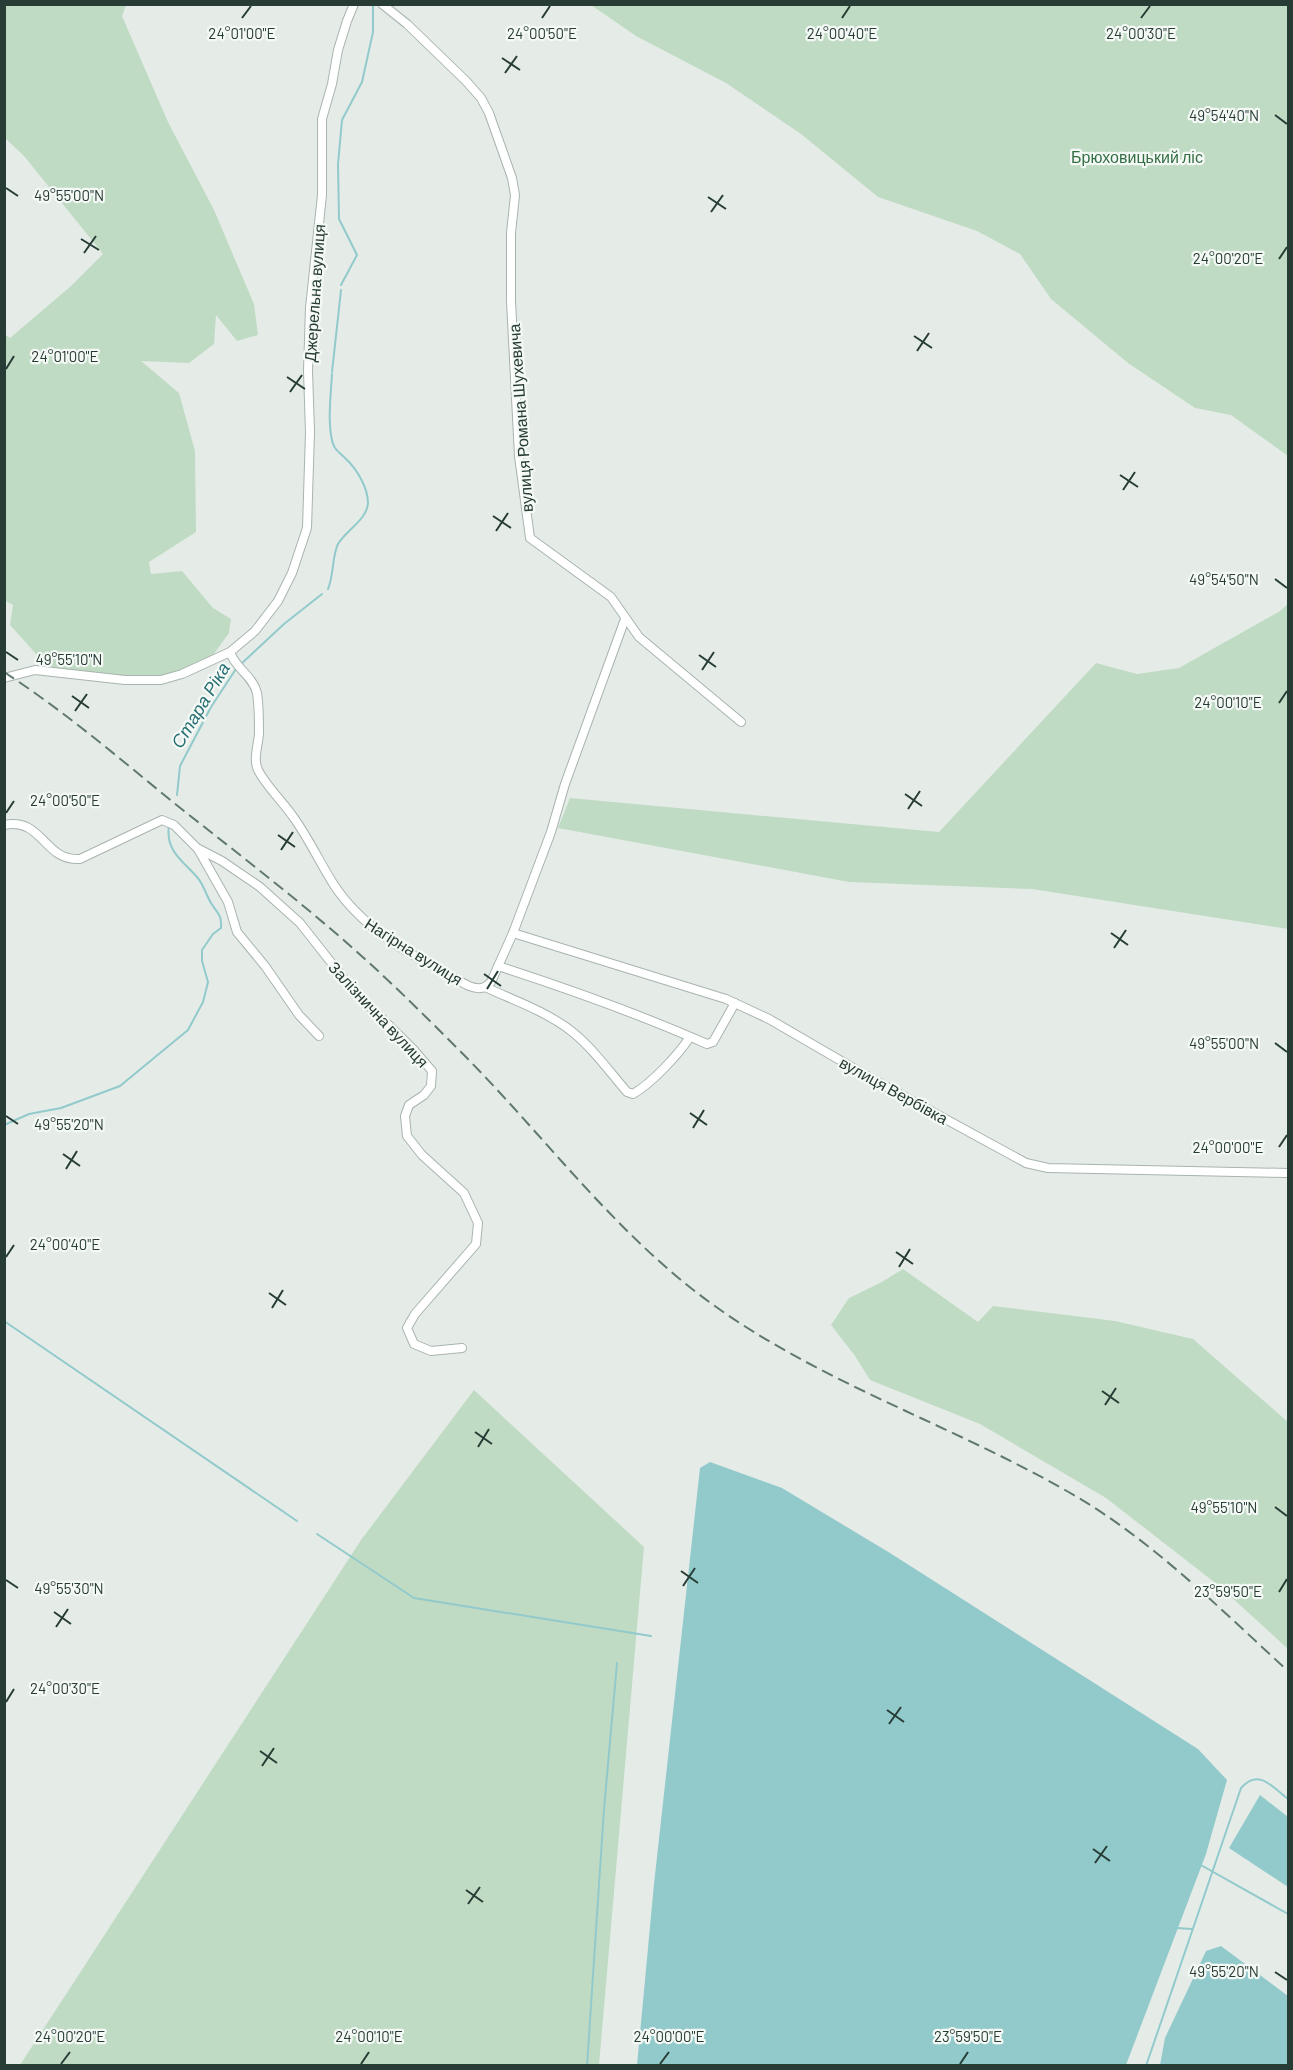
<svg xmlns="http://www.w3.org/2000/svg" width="1293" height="2070" viewBox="0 0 1293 2070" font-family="Barlow,sans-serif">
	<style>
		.green { fill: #c0dbc4 }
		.water { fill: #92cacc }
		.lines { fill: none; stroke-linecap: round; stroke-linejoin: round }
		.stream { stroke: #92cacc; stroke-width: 2 }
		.minor-casing { stroke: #a8b4ae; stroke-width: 10 }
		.minor { stroke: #fff; stroke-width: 8 }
		.rail { stroke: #60786f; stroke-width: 2; stroke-dasharray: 12 6; stroke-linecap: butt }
		.ticks { fill: none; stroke: #263c34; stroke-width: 2 }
		.labels { text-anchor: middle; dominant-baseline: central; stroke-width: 4.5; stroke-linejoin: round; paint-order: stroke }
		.park-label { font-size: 16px; fill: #346f44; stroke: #f5f9f6 }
		.street-label { font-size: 16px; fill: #263c34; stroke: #f5f9f6 }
		.water-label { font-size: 18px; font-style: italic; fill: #256f73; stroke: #f5f9f6 }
		.ticks-label { font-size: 15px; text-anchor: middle; fill: #263c34; stroke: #f5f9f6; stroke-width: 4.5; stroke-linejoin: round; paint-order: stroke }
	</style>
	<rect width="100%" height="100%" fill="#e5ece8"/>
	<g class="green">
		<polygon points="5,5 126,5 122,16 168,122 214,210 254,304 258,335 237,341 216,315 214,344 189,363 141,361 179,393 195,451 196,532 149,562 151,574 182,571 213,608 231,619 229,633 211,658 162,679 76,673 46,665 10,625 13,605 4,600 4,334 10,338 71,286 103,254 24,156 5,138"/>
		<polygon points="591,5 1288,5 1288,456 1231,415 1195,408 1128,363 1051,299 1020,254 977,231 878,197 801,134 726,83 636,36"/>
		<polygon points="1288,604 1288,929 1032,889 849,882 558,828 570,798 939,832 1096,663 1137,674 1179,668 1280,611"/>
		<polygon points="903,1269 978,1322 993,1306 1115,1321 1193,1339 1288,1422 1288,1649 1218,1585 1106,1498 980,1424 870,1380 855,1356 831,1325 849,1298 880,1283"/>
		<polygon points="474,1390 644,1547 599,2065 20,2065 361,1540"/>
	</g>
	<g class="water">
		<polygon points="710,1462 782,1488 890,1553 1198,1749 1227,1780 1206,1854 1126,2065 637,2065 654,1884 700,1468"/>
		<polygon points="1260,1795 1288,1817 1288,1887 1229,1848"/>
		<polygon points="1221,1946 1288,1996 1288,2065 1160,2065 1165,2038 1206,1951"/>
	</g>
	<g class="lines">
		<g class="stream">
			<polyline points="341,285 357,255 339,219 338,164 342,120 362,82 373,32 373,4"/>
			<polyline points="332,372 341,290"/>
			<path d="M 328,589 C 334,575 332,556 338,544 C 346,530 367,520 368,503 C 368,487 356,468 345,458 C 342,455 338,452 335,448 C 326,433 331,392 332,374"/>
			<polyline points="240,665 284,624 322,594"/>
			<polyline points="177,795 180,766 211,707 236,669"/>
			<path d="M 4,1125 L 29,1114 L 61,1108 L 120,1086 L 188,1030 L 203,1002 L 208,982 L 202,961 L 202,950 L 213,934 L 221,928 C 222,914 217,913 211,903 C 206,895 204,885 197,877 C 183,861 165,851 169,825"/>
			<polyline points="4,1321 297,1521"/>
			<polyline points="317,1534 414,1598 651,1636"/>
			<polyline points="1199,1864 1288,1914"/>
			<polyline points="1177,1928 1192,1929"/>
			<polyline points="587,2066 604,1809 617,1663"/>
			<path d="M 1146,2066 L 1241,1788 C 1259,1768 1272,1787 1288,1799"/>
		</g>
		<defs>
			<g id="minor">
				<polyline points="382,4 407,24 466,81 481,98 489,113 512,178 515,195 511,233 511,301 519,456 530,538 611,597 639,637 741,722"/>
				<path d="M 230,652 C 235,668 253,676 257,693 C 259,705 259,721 259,734 C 258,746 253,759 258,770 C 266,786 284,803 294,818 C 309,839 320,863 334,885 C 361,926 405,952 448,974 C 459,980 473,992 485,987"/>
				<polyline points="4,678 35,670 125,680 161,680 182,674 230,652 255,631 278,601 292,573 307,528 310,432 308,371 310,308 322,195 322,119 332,84 338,50 347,21 354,4"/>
				<path d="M 4,825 C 43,817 43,861 80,859 L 162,820 L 174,825 L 197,848 L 222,861 L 260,887 L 300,923 L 352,989 L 413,1049 L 432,1071 L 431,1086 L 424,1095 L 409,1105 L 405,1116 L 407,1136 L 422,1155 L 464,1193 L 478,1223 L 476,1244 L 415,1314 L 407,1328 L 414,1344 L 431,1351 L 462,1348"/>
				<polyline points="198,849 228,902 237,932 265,966 299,1015 319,1036"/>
				<polyline points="513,933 726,999 769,1019 874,1080 1026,1163 1048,1168 1288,1173"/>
				<path d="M 498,966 C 569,989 639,1014 707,1044 L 713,1042 L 735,1003"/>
				<polyline points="485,987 491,982 513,933 551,832 565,784 625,619"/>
				<path d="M 485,987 C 513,1000 545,1011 570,1030 C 592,1047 609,1071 627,1092 L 633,1094 C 652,1083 678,1055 690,1037"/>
			</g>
		</defs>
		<use href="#minor" class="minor-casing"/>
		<use href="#minor" class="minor"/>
		<path class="rail" d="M 4,672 C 64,711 119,758 174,803 C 232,849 291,894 347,943 C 386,977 423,1014 460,1051 C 539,1130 607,1223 696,1292 C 807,1378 944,1421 1065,1490 C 1149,1537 1218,1607 1288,1671"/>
	</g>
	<path class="ticks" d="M 242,18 L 251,6M 542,18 L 550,6M 842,18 L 850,6M 1141,18 L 1150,6M 502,58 L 520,70M 505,73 L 517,56M 1275,115 L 1287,124M 6,188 L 18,196M 708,197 L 726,209M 711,212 L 723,195M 81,239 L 99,250M 84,253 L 96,236M 1279,259 L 1287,247M 914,336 L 932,348M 917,351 L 929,333M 6,369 L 14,356M 287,377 L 305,389M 290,392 L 302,375M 1120,475 L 1138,487M 1123,490 L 1135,472M 493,516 L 511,528M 496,531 L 508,513M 1275,579 L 1287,588M 6,652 L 18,660M 699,655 L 716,667M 702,670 L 714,652M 72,696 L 89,708M 1279,703 L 1287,691M 75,711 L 87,694M 905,794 L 922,806M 908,809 L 920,791M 6,813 L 14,801M 278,835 L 295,847M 281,850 L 293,832M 1111,933 L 1128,945M 1114,948 L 1126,930M 484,974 L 501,986M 487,989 L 498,971M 1275,1043 L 1287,1052M 690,1113 L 707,1125M 6,1116 L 18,1124M 693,1128 L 704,1110M 1279,1147 L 1287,1135M 63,1154 L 80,1166M 66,1169 L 77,1151M 896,1252 L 913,1264M 6,1257 L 14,1245M 899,1267 L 910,1249M 269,1293 L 286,1305M 272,1308 L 283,1290M 1102,1391 L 1119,1403M 1105,1405 L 1116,1388M 475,1432 L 492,1444M 478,1447 L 489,1429M 1275,1507 L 1287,1516M 681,1571 L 698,1583M 6,1580 L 18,1588M 683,1586 L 695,1568M 1279,1592 L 1287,1579M 54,1612 L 71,1624M 56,1627 L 68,1609M 6,1702 L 14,1689M 887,1710 L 904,1722M 889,1724 L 901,1707M 260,1751 L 277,1763M 262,1766 L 274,1748M 1093,1849 L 1110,1861M 1095,1863 L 1107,1846M 466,1890 L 483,1902M 468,1904 L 480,1887M 1275,1972 L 1287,1980M 61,2064 L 70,2052M 361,2064 L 369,2052M 660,2064 L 669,2052M 960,2064 L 968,2052"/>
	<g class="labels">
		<g class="park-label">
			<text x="1137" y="156">Брюховицький ліс</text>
		</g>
		<g class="street-label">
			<text transform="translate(314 293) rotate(-86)">Джерельна вулиця</text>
			<text transform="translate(520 418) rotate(-94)">вулиця Романа Шухевича</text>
			<text transform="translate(414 951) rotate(32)">Нагірна вулиця</text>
			<text transform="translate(379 1014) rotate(47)">Залізнична вулиця</text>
			<text transform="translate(894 1090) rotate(29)">вулиця Вербівка</text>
		</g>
		<g class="water-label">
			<text transform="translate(200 705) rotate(-59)">Стара Ріка</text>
		</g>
	</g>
	<g class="ticks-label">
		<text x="242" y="39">24°01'00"E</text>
		<text x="542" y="39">24°00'50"E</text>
		<text x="842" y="39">24°00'40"E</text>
		<text x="1141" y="39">24°00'30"E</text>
		<text x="1224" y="121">49°54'40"N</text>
		<text x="69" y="201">49°55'00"N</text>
		<text x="1228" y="264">24°00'20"E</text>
		<text x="65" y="362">24°01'00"E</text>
		<text x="1224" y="585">49°54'50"N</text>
		<text x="69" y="665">49°55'10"N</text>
		<text x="1228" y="708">24°00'10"E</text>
		<text x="65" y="806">24°00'50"E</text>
		<text x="1224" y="1049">49°55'00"N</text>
		<text x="69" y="1130">49°55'20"N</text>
		<text x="1228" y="1153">24°00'00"E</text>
		<text x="65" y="1250">24°00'40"E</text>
		<text x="1224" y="1513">49°55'10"N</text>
		<text x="69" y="1594">49°55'30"N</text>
		<text x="1228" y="1597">23°59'50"E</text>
		<text x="65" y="1694">24°00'30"E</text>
		<text x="1224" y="1977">49°55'20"N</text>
		<text x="70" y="2042">24°00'20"E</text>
		<text x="369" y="2042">24°00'10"E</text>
		<text x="669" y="2042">24°00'00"E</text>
		<text x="968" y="2042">23°59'50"E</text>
	</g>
	<rect width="1293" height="2070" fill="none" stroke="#263c34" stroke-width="12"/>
</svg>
